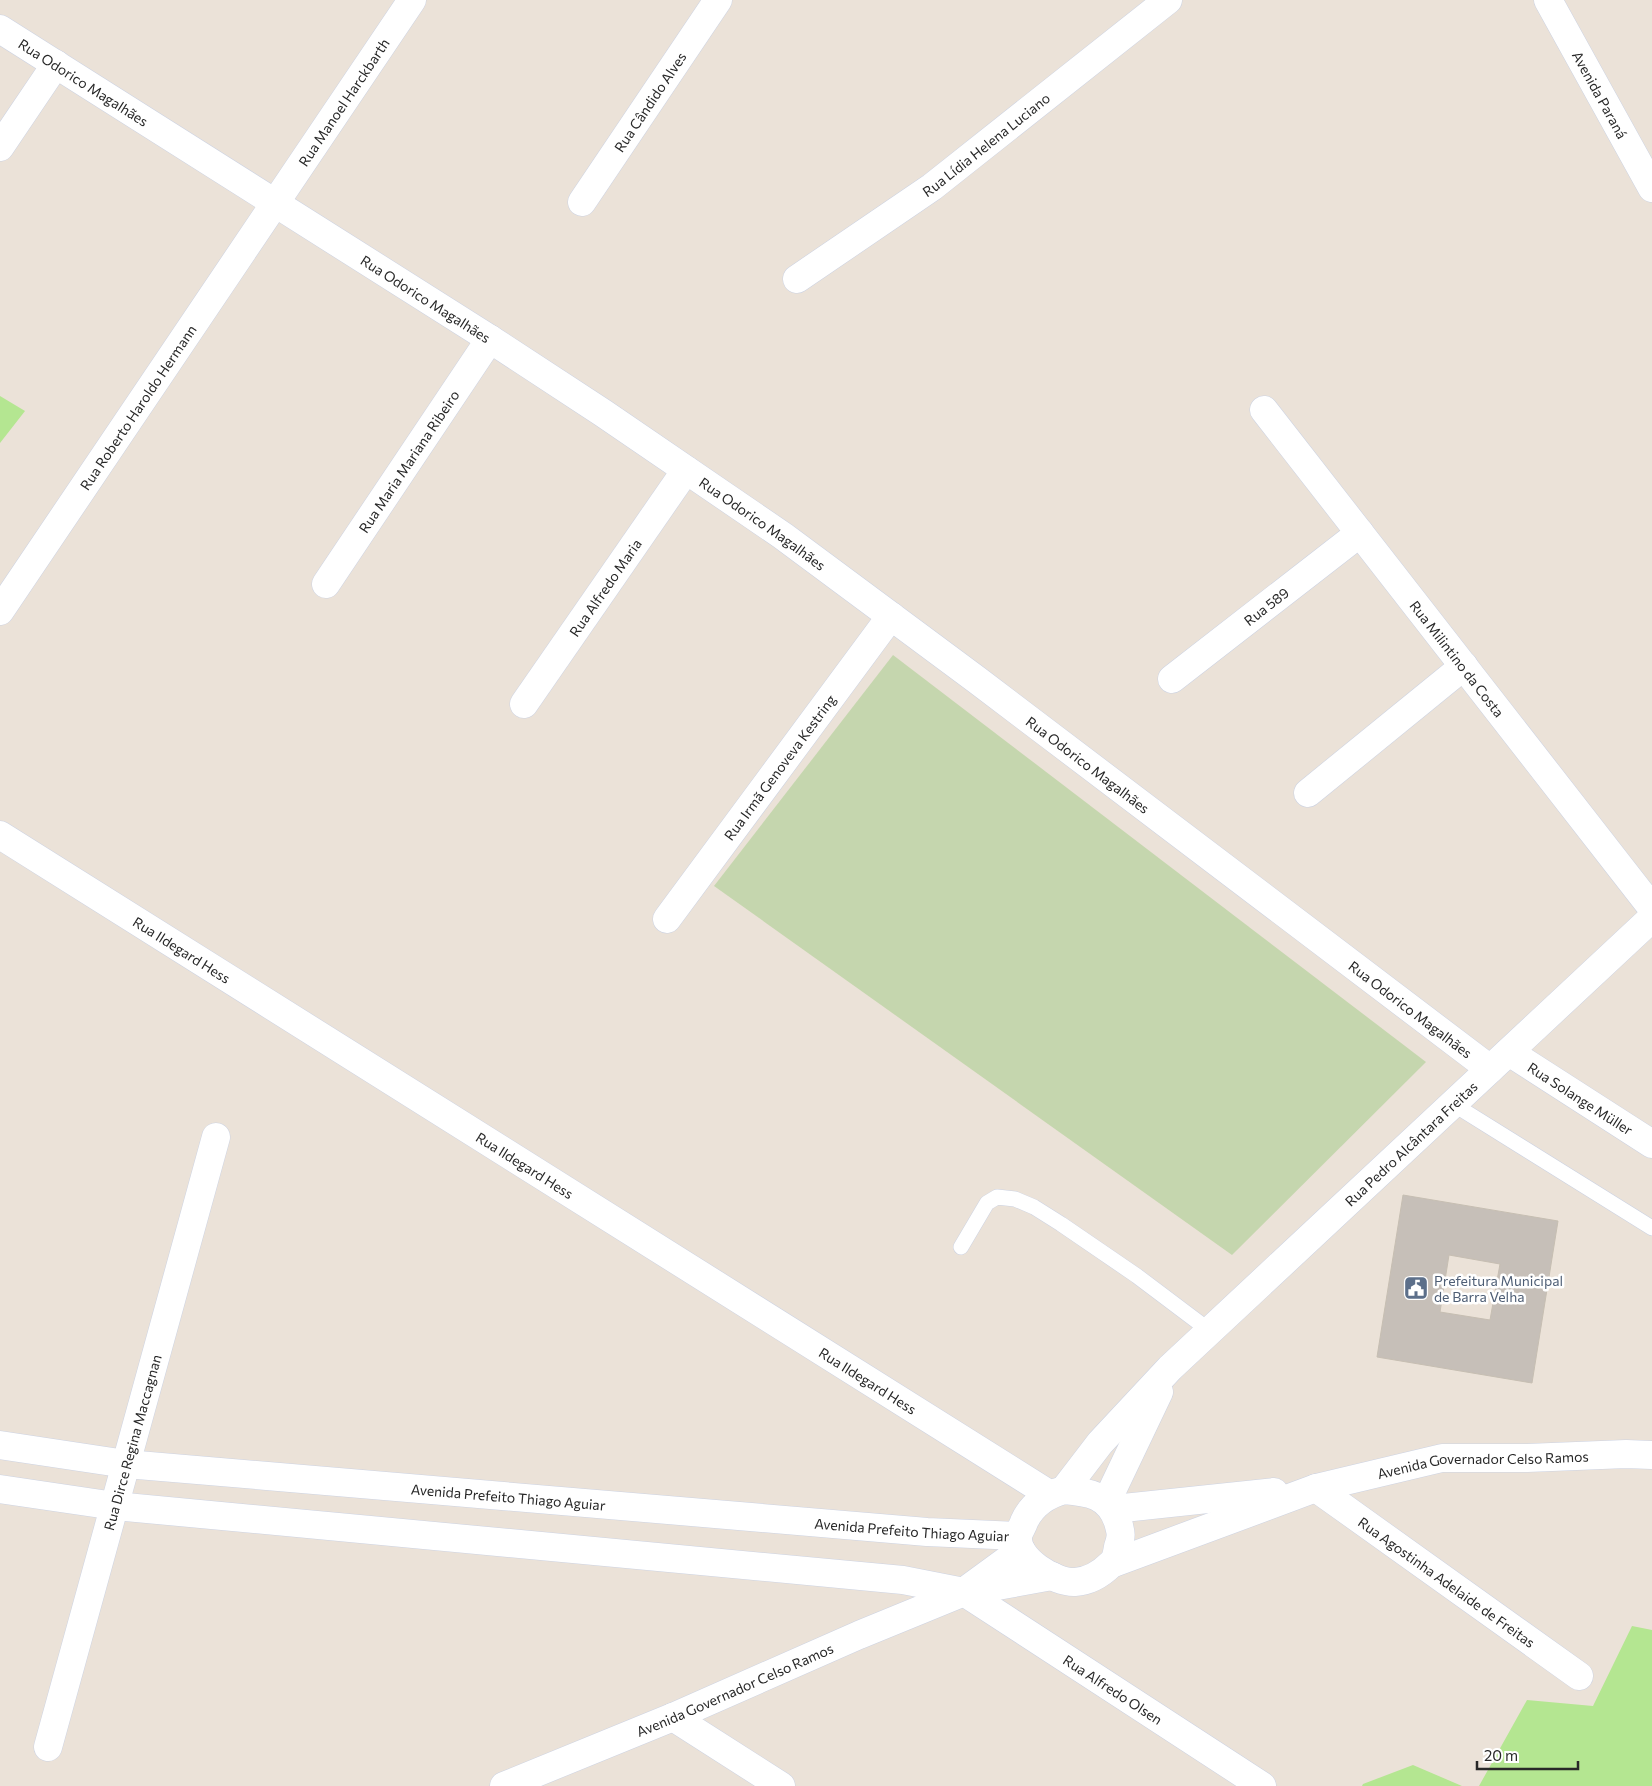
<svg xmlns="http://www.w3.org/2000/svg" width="1652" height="1786" viewBox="0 0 1652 1786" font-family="Commissioner,sans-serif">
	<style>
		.green { fill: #b4e691 }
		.cemetery { fill: #c5d6ae }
		.building { fill: #c6bfb8; stroke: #c6beb2; fill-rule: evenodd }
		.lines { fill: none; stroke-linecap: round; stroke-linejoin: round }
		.service-casing { stroke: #cdd3e2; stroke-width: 16 }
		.minor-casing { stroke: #cdd3e2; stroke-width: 29 }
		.tertiary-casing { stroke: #cdd3e2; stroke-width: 29 }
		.secondary-casing { stroke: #cdd3e2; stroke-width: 29 }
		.service { stroke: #fff; stroke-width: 15 }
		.minor { stroke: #fff; stroke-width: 28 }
		.tertiary { stroke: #fff; stroke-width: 28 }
		.secondary { stroke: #fff; stroke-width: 28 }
		.labels { text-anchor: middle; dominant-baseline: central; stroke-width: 5; stroke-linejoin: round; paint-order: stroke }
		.street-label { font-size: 14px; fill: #282828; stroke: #fff }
		.service-label { font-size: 14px; fill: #4e5e75; stroke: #fff; text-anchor: start }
	</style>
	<rect width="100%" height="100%" fill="#ebe2d8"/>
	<g class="green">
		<polygon points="0,396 25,411 0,443"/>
		<polygon points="1632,1626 1652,1630 1652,1786 1479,1786 1527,1700 1593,1706"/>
		<polygon points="1413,1765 1462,1786 1362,1786 1363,1784"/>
	</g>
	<polygon class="cemetery" points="893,655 1426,1062 1232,1255 714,886"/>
	<path class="building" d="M 1403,1195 L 1558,1221 L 1532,1383 L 1377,1357 ZM 1449,1255 L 1500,1264 L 1490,1320 L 1440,1312 Z"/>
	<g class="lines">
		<defs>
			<g id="service">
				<polyline points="1453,1104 1652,1228"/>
				<polyline points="961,1247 987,1203 997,1197 1015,1199 1034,1207 1061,1224 1137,1276 1210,1331"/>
			</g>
			<g id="minor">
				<path id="s1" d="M 0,29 L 490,339 L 603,413 L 783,536 L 977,680 L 1490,1069"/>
				<polyline points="0,147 56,64"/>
				<path id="s2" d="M 582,202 L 718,0"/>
				<path id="s3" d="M 797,279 L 932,187 L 1168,0"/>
				<path id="s4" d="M 1264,410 L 1652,908"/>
				<path id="s5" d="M 326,584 L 490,339"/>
				<path id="s6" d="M 0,611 L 412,0"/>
				<path id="s7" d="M 1172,679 L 1360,533"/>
				<path id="s8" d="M 524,704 L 686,470"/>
				<polyline points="1308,793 1464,666"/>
				<path id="s9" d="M 0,835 L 1049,1494"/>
				<path id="s10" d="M 667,919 L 891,616"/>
				<path id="s11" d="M 1509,1052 L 1652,1144"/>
				<path id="s12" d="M 1316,1488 L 1579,1676"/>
				<path id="s13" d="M 964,1592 L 1262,1786"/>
				<polyline points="673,1717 781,1786"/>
				<path id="s14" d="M 48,1747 L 216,1137"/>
			</g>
			<g id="tertiary">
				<path id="s15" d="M 1064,1490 L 1100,1443 L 1170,1368 L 1652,918"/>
				<polyline points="1107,1501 1159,1392"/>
			</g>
			<g id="secondary">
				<path id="s16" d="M 1548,0 L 1652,188"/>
				<path id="s17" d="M 0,1445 L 126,1464 L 927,1532 L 1018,1536"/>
				<polyline points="0,1489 115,1506 903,1580 964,1592"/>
				<path d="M 1064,1490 C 1089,1492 1109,1495 1118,1522 C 1121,1533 1122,1535 1118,1547 C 1117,1553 1116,1560 1111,1564 C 1101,1574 1090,1581 1075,1582 C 1055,1583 1015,1559 1018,1536 C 1019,1531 1023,1526 1024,1522 C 1032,1504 1046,1495 1064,1490 Z"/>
				<polyline points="1114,1509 1274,1492"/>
				<path id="s18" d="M 1114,1563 L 1316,1488 L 1442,1458 L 1527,1458 L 1626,1454 L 1652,1455"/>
				<polyline points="969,1588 1021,1550"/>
				<path id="s19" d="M 504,1786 L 673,1717 L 859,1635 L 964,1592 L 1052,1576"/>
			</g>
		</defs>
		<use href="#service" class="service-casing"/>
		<use href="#minor" class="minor-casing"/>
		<use href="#tertiary" class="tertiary-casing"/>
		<use href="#secondary" class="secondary-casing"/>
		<use href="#service" class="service"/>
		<use href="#minor" class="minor"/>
		<use href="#tertiary" class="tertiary"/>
		<use href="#secondary" class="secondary"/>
	</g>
	<defs>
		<symbol id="civic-square" viewBox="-11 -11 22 22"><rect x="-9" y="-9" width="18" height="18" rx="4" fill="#5c6f8a" stroke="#fff"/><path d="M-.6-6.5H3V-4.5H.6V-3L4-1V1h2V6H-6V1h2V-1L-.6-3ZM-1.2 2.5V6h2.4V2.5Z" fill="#fff"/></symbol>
	</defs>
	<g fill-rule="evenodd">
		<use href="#civic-square" x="1402" y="1274" width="28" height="28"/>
	</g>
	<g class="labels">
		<g class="street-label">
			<text stroke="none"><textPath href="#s1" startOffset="99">Rua Odorico Magalhães</textPath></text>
			<text stroke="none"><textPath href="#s16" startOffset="108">Avenida Paraná</textPath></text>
			<text stroke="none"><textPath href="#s2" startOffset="121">Rua Cândido Alves</textPath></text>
			<text stroke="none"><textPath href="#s6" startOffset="614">Rua Manoel Harckbarth</textPath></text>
			<text stroke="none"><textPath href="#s3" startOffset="232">Rua Lídia Helena Luciano</textPath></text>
			<text stroke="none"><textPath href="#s1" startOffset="504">Rua Odorico Magalhães</textPath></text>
			<text stroke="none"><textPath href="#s6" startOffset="246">Rua Roberto Haroldo Hermann</textPath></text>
			<text stroke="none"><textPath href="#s5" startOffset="148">Rua Maria Mariana Ribeiro</textPath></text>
			<text stroke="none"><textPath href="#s1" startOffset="909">Rua Odorico Magalhães</textPath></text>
			<text stroke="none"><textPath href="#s8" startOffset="142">Rua Alfredo Maria</textPath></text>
			<text stroke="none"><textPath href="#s7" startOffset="119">Rua 589</textPath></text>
			<text stroke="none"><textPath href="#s4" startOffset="315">Rua Milintino da Costa</textPath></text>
			<text stroke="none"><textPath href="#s1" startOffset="1314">Rua Odorico Magalhães</textPath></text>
			<text stroke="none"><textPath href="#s10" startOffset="189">Rua Irmã Genoveva Kestring</textPath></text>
			<text stroke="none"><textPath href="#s9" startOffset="215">Rua Ildegard Hess</textPath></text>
			<text stroke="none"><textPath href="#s1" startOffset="1719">Rua Odorico Magalhães</textPath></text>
			<text stroke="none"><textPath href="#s11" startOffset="85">Rua Solange Müller</textPath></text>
			<text stroke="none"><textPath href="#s15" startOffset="491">Rua Pedro Alcântara Freitas</textPath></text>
			<text stroke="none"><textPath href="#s9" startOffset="620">Rua Ildegard Hess</textPath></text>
			<text stroke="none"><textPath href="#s9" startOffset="1025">Rua Ildegard Hess</textPath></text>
			<text stroke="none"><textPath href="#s14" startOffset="316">Rua Dirce Regina Maccagnan</textPath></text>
			<text stroke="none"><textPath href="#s18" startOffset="385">Avenida Governador Celso Ramos</textPath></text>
			<text stroke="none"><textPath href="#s17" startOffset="511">Avenida Prefeito Thiago Aguiar</textPath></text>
			<text stroke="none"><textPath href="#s17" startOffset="916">Avenida Prefeito Thiago Aguiar</textPath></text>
			<text stroke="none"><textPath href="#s12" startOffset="161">Rua Agostinha Adelaide de Freitas</textPath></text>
			<text stroke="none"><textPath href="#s19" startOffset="250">Avenida Governador Celso Ramos</textPath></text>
			<text stroke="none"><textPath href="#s13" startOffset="178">Rua Alfredo Olsen</textPath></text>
		</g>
		<g class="service-label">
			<text x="1434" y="1280">Prefeitura Municipal<tspan x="1434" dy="16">de Barra Velha</tspan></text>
		</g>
	</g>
	<path d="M1477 1761v8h101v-8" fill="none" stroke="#282828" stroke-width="2.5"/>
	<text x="1484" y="1761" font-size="15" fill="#282828" stroke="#ffffff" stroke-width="4" paint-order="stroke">20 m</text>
</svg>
